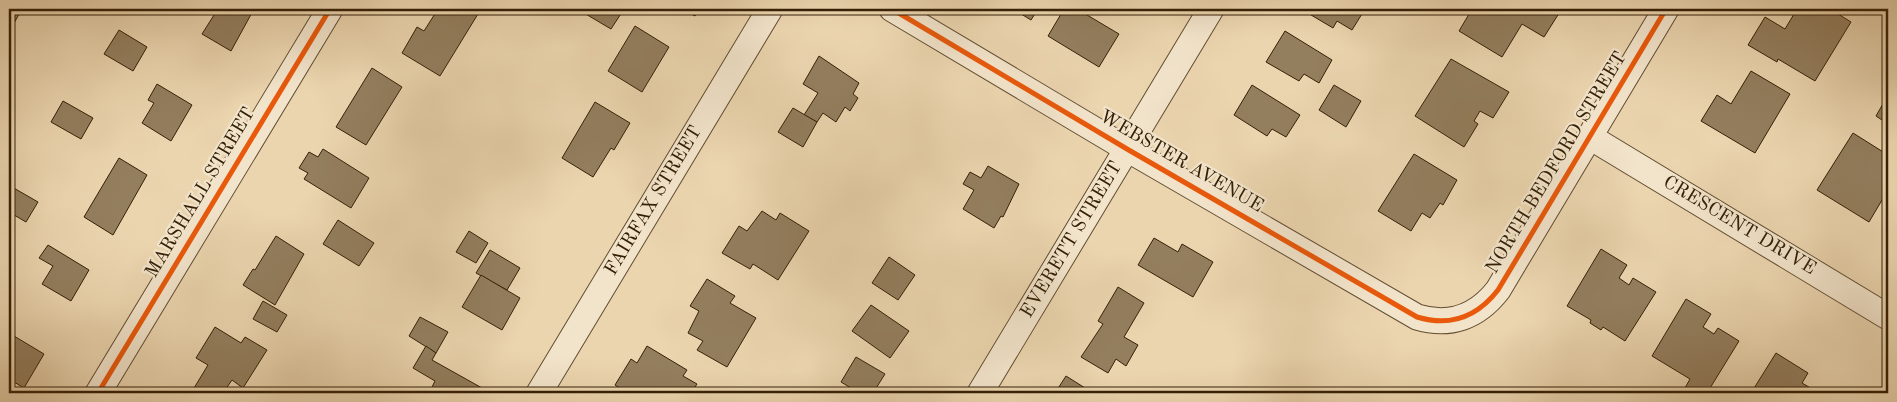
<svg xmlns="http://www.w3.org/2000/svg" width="1897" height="402" viewBox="0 0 1897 402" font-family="'Old Standard TT',serif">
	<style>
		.building { fill: #937e5e; stroke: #342006 }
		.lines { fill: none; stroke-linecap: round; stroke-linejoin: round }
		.minor-casing { stroke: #624d30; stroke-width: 27 }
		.minor { stroke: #f2e4cb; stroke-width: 25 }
		.cycleway-casing { stroke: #f2e4cb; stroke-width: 8 }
		.cycleway { stroke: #e8590c; stroke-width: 5 }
		.labels { text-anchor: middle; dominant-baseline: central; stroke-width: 4.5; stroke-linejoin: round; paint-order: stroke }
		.street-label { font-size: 19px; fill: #342006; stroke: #f2e4cb }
	</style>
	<rect width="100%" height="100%" fill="#ebd5af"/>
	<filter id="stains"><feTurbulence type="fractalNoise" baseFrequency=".004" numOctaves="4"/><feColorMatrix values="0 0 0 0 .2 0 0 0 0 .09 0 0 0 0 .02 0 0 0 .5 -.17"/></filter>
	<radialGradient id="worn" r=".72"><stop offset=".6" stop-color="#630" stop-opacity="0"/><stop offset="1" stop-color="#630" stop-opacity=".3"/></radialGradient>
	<g class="building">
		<polygon points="9,9 22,9 9,32"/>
		<polygon points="204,9 254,9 231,51 202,34 214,15"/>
		<polygon points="438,9 481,9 440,76 402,53 417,27 424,31"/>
		<polygon points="587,9 624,9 611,29 584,13"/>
		<polygon points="682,9 699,9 695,16"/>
		<polygon points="1013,9 1038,9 1031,20"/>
		<polygon points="1064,9 1077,9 1119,34 1099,67 1048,36"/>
		<polygon points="1301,9 1365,9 1352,30 1337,21 1333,28"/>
		<polygon points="1472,9 1559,9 1561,10 1544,37 1522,24 1502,57 1459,31"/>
		<polygon points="1797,9 1830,9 1851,22 1815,81 1778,59 1777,62 1748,45 1765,17 1785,29"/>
		<polygon points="635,26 669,47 642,92 608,71"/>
		<polygon points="119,30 147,47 133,71 104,54"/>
		<polygon points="1285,31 1332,60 1319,83 1304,74 1299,81 1266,62"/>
		<polygon points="819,56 859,83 853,94 858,98 850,111 845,107 836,122 823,113 817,122 804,115 818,93 803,84"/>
		<polygon points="1451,59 1509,92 1493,118 1480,111 1474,121 1478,124 1464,147 1415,116"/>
		<polygon points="372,68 402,87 366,145 336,127"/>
		<polygon points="1751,71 1790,94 1755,153 1701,121 1717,95 1731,104"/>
		<polygon points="157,84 192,105 171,141 142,123 154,103 148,100"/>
		<polygon points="1252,85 1300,115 1286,137 1272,129 1267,136 1234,115"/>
		<polygon points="1334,85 1361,101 1346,127 1319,110"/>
		<polygon points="1888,95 1888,124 1876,116"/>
		<polygon points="63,101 93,118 81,139 51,122"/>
		<polygon points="595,102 630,123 614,150 611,148 593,177 562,158"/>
		<polygon points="793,108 817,122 803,147 778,132"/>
		<polygon points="1853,133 1888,155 1888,197 1885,195 1869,222 1817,190"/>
		<polygon points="323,149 369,178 351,208 304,179 308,173 299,168 309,152 318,157"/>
		<polygon points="1414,154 1457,180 1443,205 1440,203 1430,218 1422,213 1411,231 1378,211"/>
		<polygon points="119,158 147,175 113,235 84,217"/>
		<polygon points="988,166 1019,184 1003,217 1001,216 994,228 963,209 974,190 963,184 970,172 981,178"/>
		<polygon points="12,187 38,202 26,222 9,212 9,193"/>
		<polygon points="762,211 776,220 780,213 809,231 778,280 753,264 750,269 722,253 739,226 747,231"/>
		<polygon points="338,220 374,243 359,266 323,244"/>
		<polygon points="469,231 488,243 476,263 456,252"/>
		<polygon points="276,236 304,254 275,305 243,285 253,269 255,270"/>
		<polygon points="1154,238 1178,252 1182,244 1213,262 1193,297 1138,265"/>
		<polygon points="48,245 89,270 71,301 42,284 53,266 39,258"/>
		<polygon points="1601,249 1627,265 1619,278 1629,285 1633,278 1656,292 1625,341 1603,327 1601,330 1590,323 1591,320 1567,306"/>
		<polygon points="490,250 520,268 507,290 476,273"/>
		<polygon points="889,257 915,275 898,300 872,283"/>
		<polygon points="481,275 520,298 502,330 462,307"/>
		<polygon points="707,279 735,296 730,303 756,318 727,367 697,350 703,341 688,333 699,311 690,306"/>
		<polygon points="1118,287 1144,303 1124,337 1138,345 1126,366 1116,359 1108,373 1081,357 1103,324 1098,321"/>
		<polygon points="1686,299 1711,314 1703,327 1714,334 1718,328 1739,341 1707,393 1694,393 1685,388 1690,379 1652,356"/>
		<polygon points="263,301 287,315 277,332 253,319"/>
		<polygon points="871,305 909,331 890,358 852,331"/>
		<polygon points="420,317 448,332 436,353 409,336"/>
		<polygon points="215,327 241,343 245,337 267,350 243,388 232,380 223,393 191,393 208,365 196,358"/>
		<polygon points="9,333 44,354 24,388 9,379"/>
		<polygon points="426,346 436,353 432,360 482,388 479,393 429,393 435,381 413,368"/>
		<polygon points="647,346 687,370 683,376 697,384 691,393 628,393 615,385 631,359 637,363"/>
		<polygon points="1776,353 1808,373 1802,383 1819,393 1751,393"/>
		<polygon points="856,357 885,374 873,393 855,393 856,391 841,382"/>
		<polygon points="1066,376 1093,393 1055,393"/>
		<polygon points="1324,388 1339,393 1323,393"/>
	</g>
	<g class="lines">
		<defs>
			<g id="minor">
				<path d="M 892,9 L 1127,149 L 1417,317 C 1450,327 1477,317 1498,290 L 1666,9"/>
				<polyline points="1590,137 1888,317"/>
				<polyline points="98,393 330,9"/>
				<polyline points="539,393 770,9"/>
				<polyline points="980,393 1211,9"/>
			</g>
		</defs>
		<use href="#minor" class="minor-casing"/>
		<use href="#minor" class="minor"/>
		<defs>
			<g id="cycleway">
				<path d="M 892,9 L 1127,149 L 1417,317 C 1450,327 1477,317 1498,290 L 1666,9"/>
				<polyline points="98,393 330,9"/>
			</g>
		</defs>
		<use href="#cycleway" class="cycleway-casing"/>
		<use href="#cycleway" class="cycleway"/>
	</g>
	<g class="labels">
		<g class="street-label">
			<text transform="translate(1181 162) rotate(30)">WEBSTER AVENUE</text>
			<text transform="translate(1557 163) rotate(-59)">NORTH BEDFORD STREET</text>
			<text transform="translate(201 193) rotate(-59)">MARSHALL STREET</text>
			<text transform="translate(654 201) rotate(-59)">FAIRFAX STREET</text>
			<text transform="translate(1739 226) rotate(31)">CRESCENT DRIVE</text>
			<text transform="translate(1072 240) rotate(-59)">EVERETT STREET</text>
		</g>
	</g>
	<rect width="1897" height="402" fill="none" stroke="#ebd5af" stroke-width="30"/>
	<rect x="10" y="10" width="1877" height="382" fill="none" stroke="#342006" stroke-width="2.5"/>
	<rect x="15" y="15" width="1867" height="372" fill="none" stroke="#342006"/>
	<rect width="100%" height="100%" filter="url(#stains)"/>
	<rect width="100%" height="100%" fill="url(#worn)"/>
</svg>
